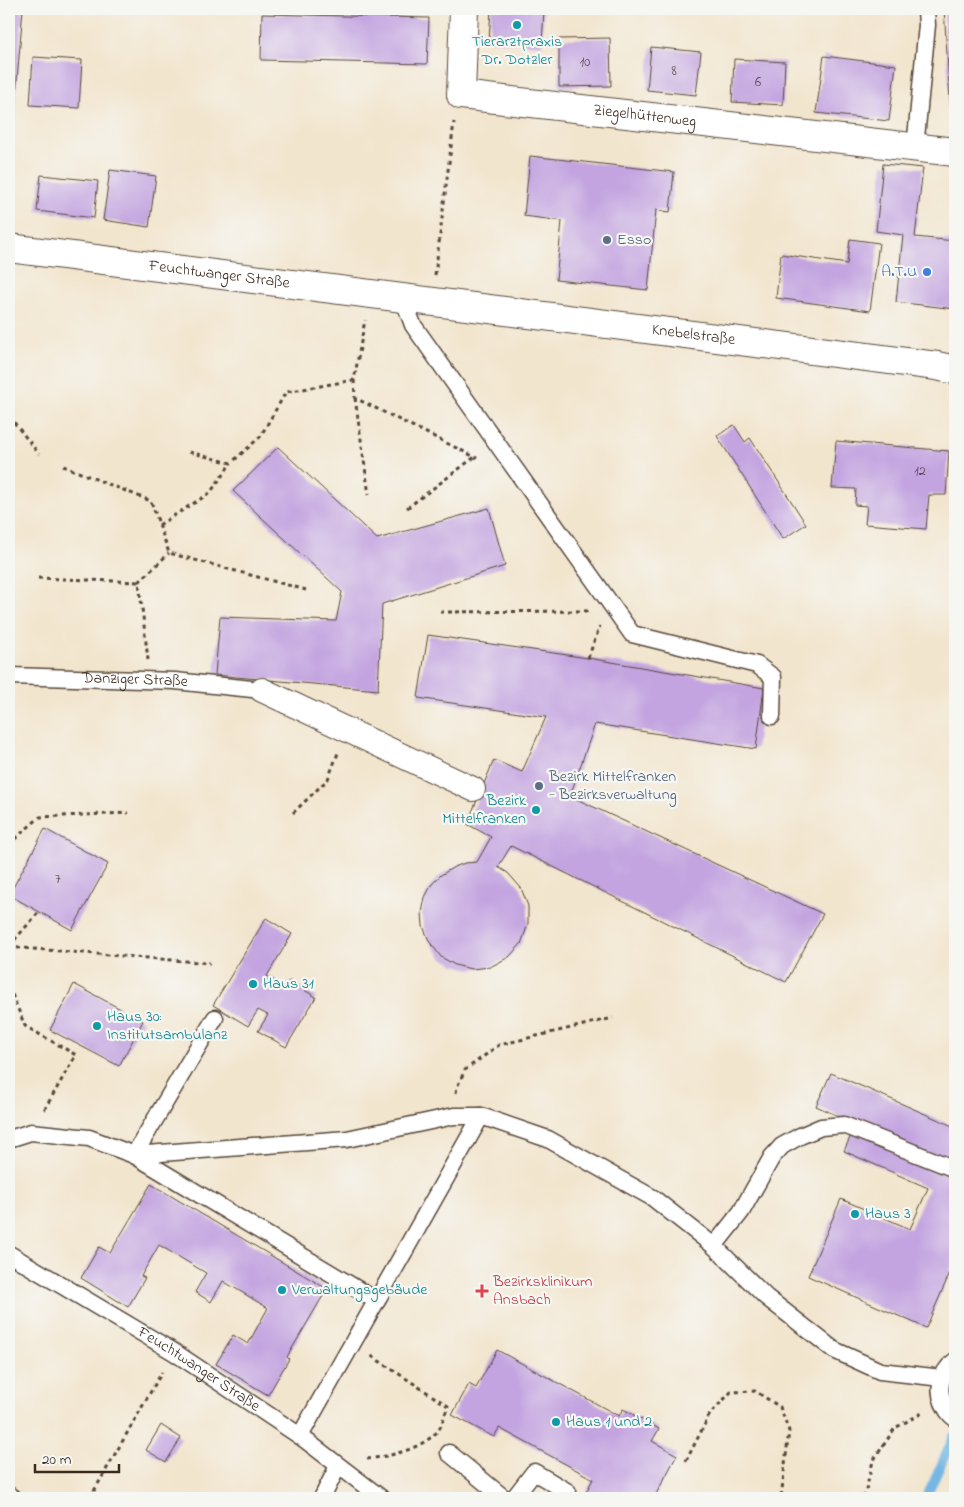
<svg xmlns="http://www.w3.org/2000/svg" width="964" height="1507" viewBox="0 0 964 1507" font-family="'Indie Flower',sans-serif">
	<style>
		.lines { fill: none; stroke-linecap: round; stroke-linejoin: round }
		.stream { stroke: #6ab2e2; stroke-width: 9 }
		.building { fill: #c3a4e0 }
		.service-casing { stroke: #564638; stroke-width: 19 }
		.pedestrian-casing { stroke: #564638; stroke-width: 26 }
		.minor-casing { stroke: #564638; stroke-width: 30 }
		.secondary-casing { stroke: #564638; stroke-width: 30 }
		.path { stroke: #564638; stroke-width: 3; stroke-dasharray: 4 4; stroke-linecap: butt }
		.service { stroke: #fff; stroke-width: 16 }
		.pedestrian { stroke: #fff; stroke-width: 24 }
		.minor { stroke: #fff; stroke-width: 28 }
		.secondary { stroke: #fff; stroke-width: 28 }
		.culture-dot { fill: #0f9aa8; stroke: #f6f6f2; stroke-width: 2 }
		.service-dot { fill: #5c6f8a; stroke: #f6f6f2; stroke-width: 2 }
		.shop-dot { fill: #3f7fe0; stroke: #f6f6f2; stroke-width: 2 }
		.health-dot { fill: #e0444e; stroke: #f6f6f2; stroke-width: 2 }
		.labels { text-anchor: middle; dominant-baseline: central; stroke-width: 4.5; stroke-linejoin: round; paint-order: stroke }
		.number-label { font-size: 14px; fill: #5d484e }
		.culture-label { font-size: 16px; fill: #0d838f; stroke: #f6f6f2; text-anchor: start }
		.street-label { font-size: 16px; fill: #3b2a1e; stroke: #f6f6f2 }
		.service-label { font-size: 16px; fill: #4e5e75; stroke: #f6f6f2; text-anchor: start }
		.shop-label { font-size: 16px; fill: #366cbe; stroke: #f6f6f2; text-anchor: end }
		.health-label { font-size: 16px; fill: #be3a42; stroke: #f6f6f2; text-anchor: start }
	</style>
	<rect width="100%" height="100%" fill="#f6f6f2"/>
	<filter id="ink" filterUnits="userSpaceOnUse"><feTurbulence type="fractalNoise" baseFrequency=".02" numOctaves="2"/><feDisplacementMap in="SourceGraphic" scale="10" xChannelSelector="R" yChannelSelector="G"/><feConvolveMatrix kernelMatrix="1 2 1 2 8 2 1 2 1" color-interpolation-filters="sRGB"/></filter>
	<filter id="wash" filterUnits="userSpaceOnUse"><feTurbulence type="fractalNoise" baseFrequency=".0096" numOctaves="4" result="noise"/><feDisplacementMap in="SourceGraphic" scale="20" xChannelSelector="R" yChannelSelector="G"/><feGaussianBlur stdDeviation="1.12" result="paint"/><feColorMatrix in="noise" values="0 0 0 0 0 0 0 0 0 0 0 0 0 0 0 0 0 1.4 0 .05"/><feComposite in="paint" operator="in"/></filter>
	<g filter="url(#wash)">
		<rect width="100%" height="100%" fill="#f2e5ce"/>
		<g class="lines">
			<polyline class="stream" points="926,1498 954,1436"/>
		</g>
		<g id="blocks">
			<g class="building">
				<polygon points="9,9 23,9 10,164 9,164"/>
				<polygon points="491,9 544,9 542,45 489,41"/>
				<polygon points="944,9 955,9 955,130 952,130"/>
				<polygon points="262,14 429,18 427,64 261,60"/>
				<polygon points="610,38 611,86 559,87 559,39"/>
				<polygon points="651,47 701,52 696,95 647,90"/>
				<polygon points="824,56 896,65 889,121 816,113"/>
				<polygon points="33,57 82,60 79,108 30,105"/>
				<polygon points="734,59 785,62 783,105 732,102"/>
				<polygon points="530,156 674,172 670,212 656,210 648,290 556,280 562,221 524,216"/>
				<polygon points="883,164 923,168 915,237 955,241 955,309 896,302 903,235 876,231"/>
				<polygon points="110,170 156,176 149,227 103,220"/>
				<polygon points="41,175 98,181 94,218 37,211"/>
				<polygon points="850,239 879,243 870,311 776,298 781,254 847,264"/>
				<polygon points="734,425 745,442 750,438 806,524 783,539 717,436"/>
				<polygon points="836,441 949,451 946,495 929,495 926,529 865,524 867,506 855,505 856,489 832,488"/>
				<polygon points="278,447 377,539 489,508 505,566 382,604 378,690 215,675 220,617 336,621 342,592 233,491"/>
				<polygon points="428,635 588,658 764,688 756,749 595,724 570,796 823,914 786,982 511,846 498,867 508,873 521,888 528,906 528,924 521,944 509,957 490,967 471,969 455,965 441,957 429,941 423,926 422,913 425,897 432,884 441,875 454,867 465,863 477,862 491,837 467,824 494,760 522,772 546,717 418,698"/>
				<polygon points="45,829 108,864 72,930 9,895"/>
				<polygon points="266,918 292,934 267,976 285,987 289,981 316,997 286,1047 258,1031 268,1015 258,1010 248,1026 213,1005"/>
				<polygon points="74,984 143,1021 119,1066 50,1030"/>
				<polygon points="831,1073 955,1127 955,1261 926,1328 808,1276 841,1199 910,1229 928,1188 844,1151 856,1124 816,1106"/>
				<polygon points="151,1184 327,1289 287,1357 289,1359 268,1395 216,1364 233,1335 248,1344 268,1308 223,1281 211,1302 195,1292 206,1273 159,1245 141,1276 145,1278 128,1307 81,1278 99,1247 110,1253"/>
				<polygon points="497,1350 619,1416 623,1409 659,1429 652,1441 677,1455 654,1498 583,1498 593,1479 499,1428 494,1437 452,1415 469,1384 476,1388"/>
				<polygon points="161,1425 181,1438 166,1462 146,1450"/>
			</g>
		</g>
	</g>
	<g filter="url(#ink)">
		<use href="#blocks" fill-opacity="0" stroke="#564638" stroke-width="1"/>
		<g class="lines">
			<defs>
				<g id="service">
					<polyline points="915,148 927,25 926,9"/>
					<polyline points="403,298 413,325 632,634 757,665 773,677 772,716"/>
					<path id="s1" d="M 9,676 L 175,681 L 262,690"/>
					<polyline points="215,1018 134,1155 377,1301"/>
					<polyline points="9,1139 31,1132 89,1138 134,1155 347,1139 454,1116 481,1116 548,1139 653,1198 714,1246 766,1297 834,1350 880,1371 942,1378"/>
					<polyline points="714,1246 741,1212 772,1157 782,1146 800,1136 821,1127 844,1125 955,1169"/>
					<path id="s2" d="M 9,1254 L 174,1352 L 300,1436 L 381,1498"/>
					<path d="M 955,1361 C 939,1373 936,1393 947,1410 C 950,1414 951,1416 955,1418"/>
					<polyline points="300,1436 481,1116"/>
					<polyline points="449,1453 504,1498"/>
					<polyline points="9,1495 13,1498"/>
					<polyline points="322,1498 338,1466"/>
					<polyline points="514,1498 534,1472 568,1492"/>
				</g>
				<polyline id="pedestrian" points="262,690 473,789"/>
				<g id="minor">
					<path id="s3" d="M 464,9 L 461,95 L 955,152"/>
				</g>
				<g id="secondary">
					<path id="s4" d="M 9,248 L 937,366 L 955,370"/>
				</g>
			</defs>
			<use href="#service" class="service-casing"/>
			<use href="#pedestrian" class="pedestrian-casing"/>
			<use href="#minor" class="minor-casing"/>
			<use href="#secondary" class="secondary-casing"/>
			<g class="path">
				<polyline points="435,275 454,122"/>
				<polyline points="354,380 355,398 477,458"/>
				<polyline points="355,398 369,495"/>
				<polyline points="9,416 39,454"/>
				<polyline points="189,452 231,463 260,437 286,392 354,380 365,320"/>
				<polyline points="63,466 151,501 169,553 306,590"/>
				<polyline points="407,508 476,456"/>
				<polyline points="159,525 210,493 231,463"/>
				<polyline points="38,578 139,582 148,660"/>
				<polyline points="139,582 169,553"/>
				<polyline points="440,612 589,611"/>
				<polyline points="588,658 600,626"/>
				<polyline points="293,813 328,779 338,753"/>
				<polyline points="9,844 40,817 128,813"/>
				<polyline points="9,946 39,912"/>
				<polyline points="9,947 210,963"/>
				<polyline points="9,987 25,1026 76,1055 43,1112"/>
				<polyline points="456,1093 457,1087 465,1070 499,1045 613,1018"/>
				<path d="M 367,1459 C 391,1456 419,1450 437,1432 C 442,1426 445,1414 448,1406 L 370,1355"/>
				<polyline points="686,1461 710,1414 731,1392 755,1391 780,1407 789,1431 781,1498"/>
				<polyline points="90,1498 162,1372"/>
				<polyline points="864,1498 873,1461 895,1428 924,1412"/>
			</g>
			<use href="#service" class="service"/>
			<use href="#pedestrian" class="pedestrian"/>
			<use href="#minor" class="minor"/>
			<use href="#secondary" class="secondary"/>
		</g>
	</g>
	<g class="culture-dot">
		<circle cx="517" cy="25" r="5"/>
		<circle cx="536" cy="810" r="5"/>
		<circle cx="253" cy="984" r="5"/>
		<circle cx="97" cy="1026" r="5"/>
		<circle cx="855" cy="1214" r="5"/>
		<circle cx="282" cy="1290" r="5"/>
		<circle cx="556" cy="1422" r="5"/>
	</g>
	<g class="service-dot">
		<circle cx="607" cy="240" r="5"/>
		<circle cx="539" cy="786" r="5"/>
	</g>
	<circle class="shop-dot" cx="927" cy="272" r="5"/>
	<path class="health-dot" d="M479.5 1283.5h5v5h5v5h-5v5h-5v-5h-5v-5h5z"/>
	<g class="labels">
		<g class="number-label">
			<text x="585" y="62">10</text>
			<text x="674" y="71">8</text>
			<text x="758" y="82">6</text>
			<text x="920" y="471">12</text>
			<text x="58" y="879">7</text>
		</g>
		<g class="culture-label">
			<text x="517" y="42" text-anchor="middle">Tierarztpraxis<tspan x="517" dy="18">Dr. Dotzler</tspan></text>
			<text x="526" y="801" text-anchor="end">Bezirk<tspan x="526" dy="18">Mittelfranken</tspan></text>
			<text x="263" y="984">Haus 31</text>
			<text x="107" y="1017">Haus 30:<tspan x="107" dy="18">Institutsambulanz</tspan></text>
			<text x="865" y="1214">Haus 3</text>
			<text x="292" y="1290">Verwaltungsgebäude</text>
			<text x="566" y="1422">Haus 1 und 2</text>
		</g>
		<g class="street-label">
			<text stroke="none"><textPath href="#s3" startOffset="271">Ziegelhüttenweg</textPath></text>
			<text stroke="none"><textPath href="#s4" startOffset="212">Feuchtwanger Straße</textPath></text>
			<text stroke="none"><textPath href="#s4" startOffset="690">Knebelstraße</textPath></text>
			<text stroke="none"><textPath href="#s1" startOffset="126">Danziger Straße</textPath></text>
			<text stroke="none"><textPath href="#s2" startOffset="222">Feuchtwanger Straße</textPath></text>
		</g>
		<g class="service-label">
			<text x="617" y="240">Esso</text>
			<text x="549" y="777">Bezirk Mittelfranken<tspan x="549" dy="18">- Bezirksverwaltung</tspan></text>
		</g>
		<g class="shop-label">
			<text x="917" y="272">A.T.U</text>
		</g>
		<g class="health-label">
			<text x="493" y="1282">Bezirksklinikum<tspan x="493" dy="18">Ansbach</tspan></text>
		</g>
	</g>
	<rect width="964" height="1507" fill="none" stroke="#f6f6f2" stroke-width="30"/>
	<path d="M35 1464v8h84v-8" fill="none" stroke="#3b2a1e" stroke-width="2.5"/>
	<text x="42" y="1464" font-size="15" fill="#3b2a1e" stroke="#f6f6f2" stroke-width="4" paint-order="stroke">20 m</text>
</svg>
